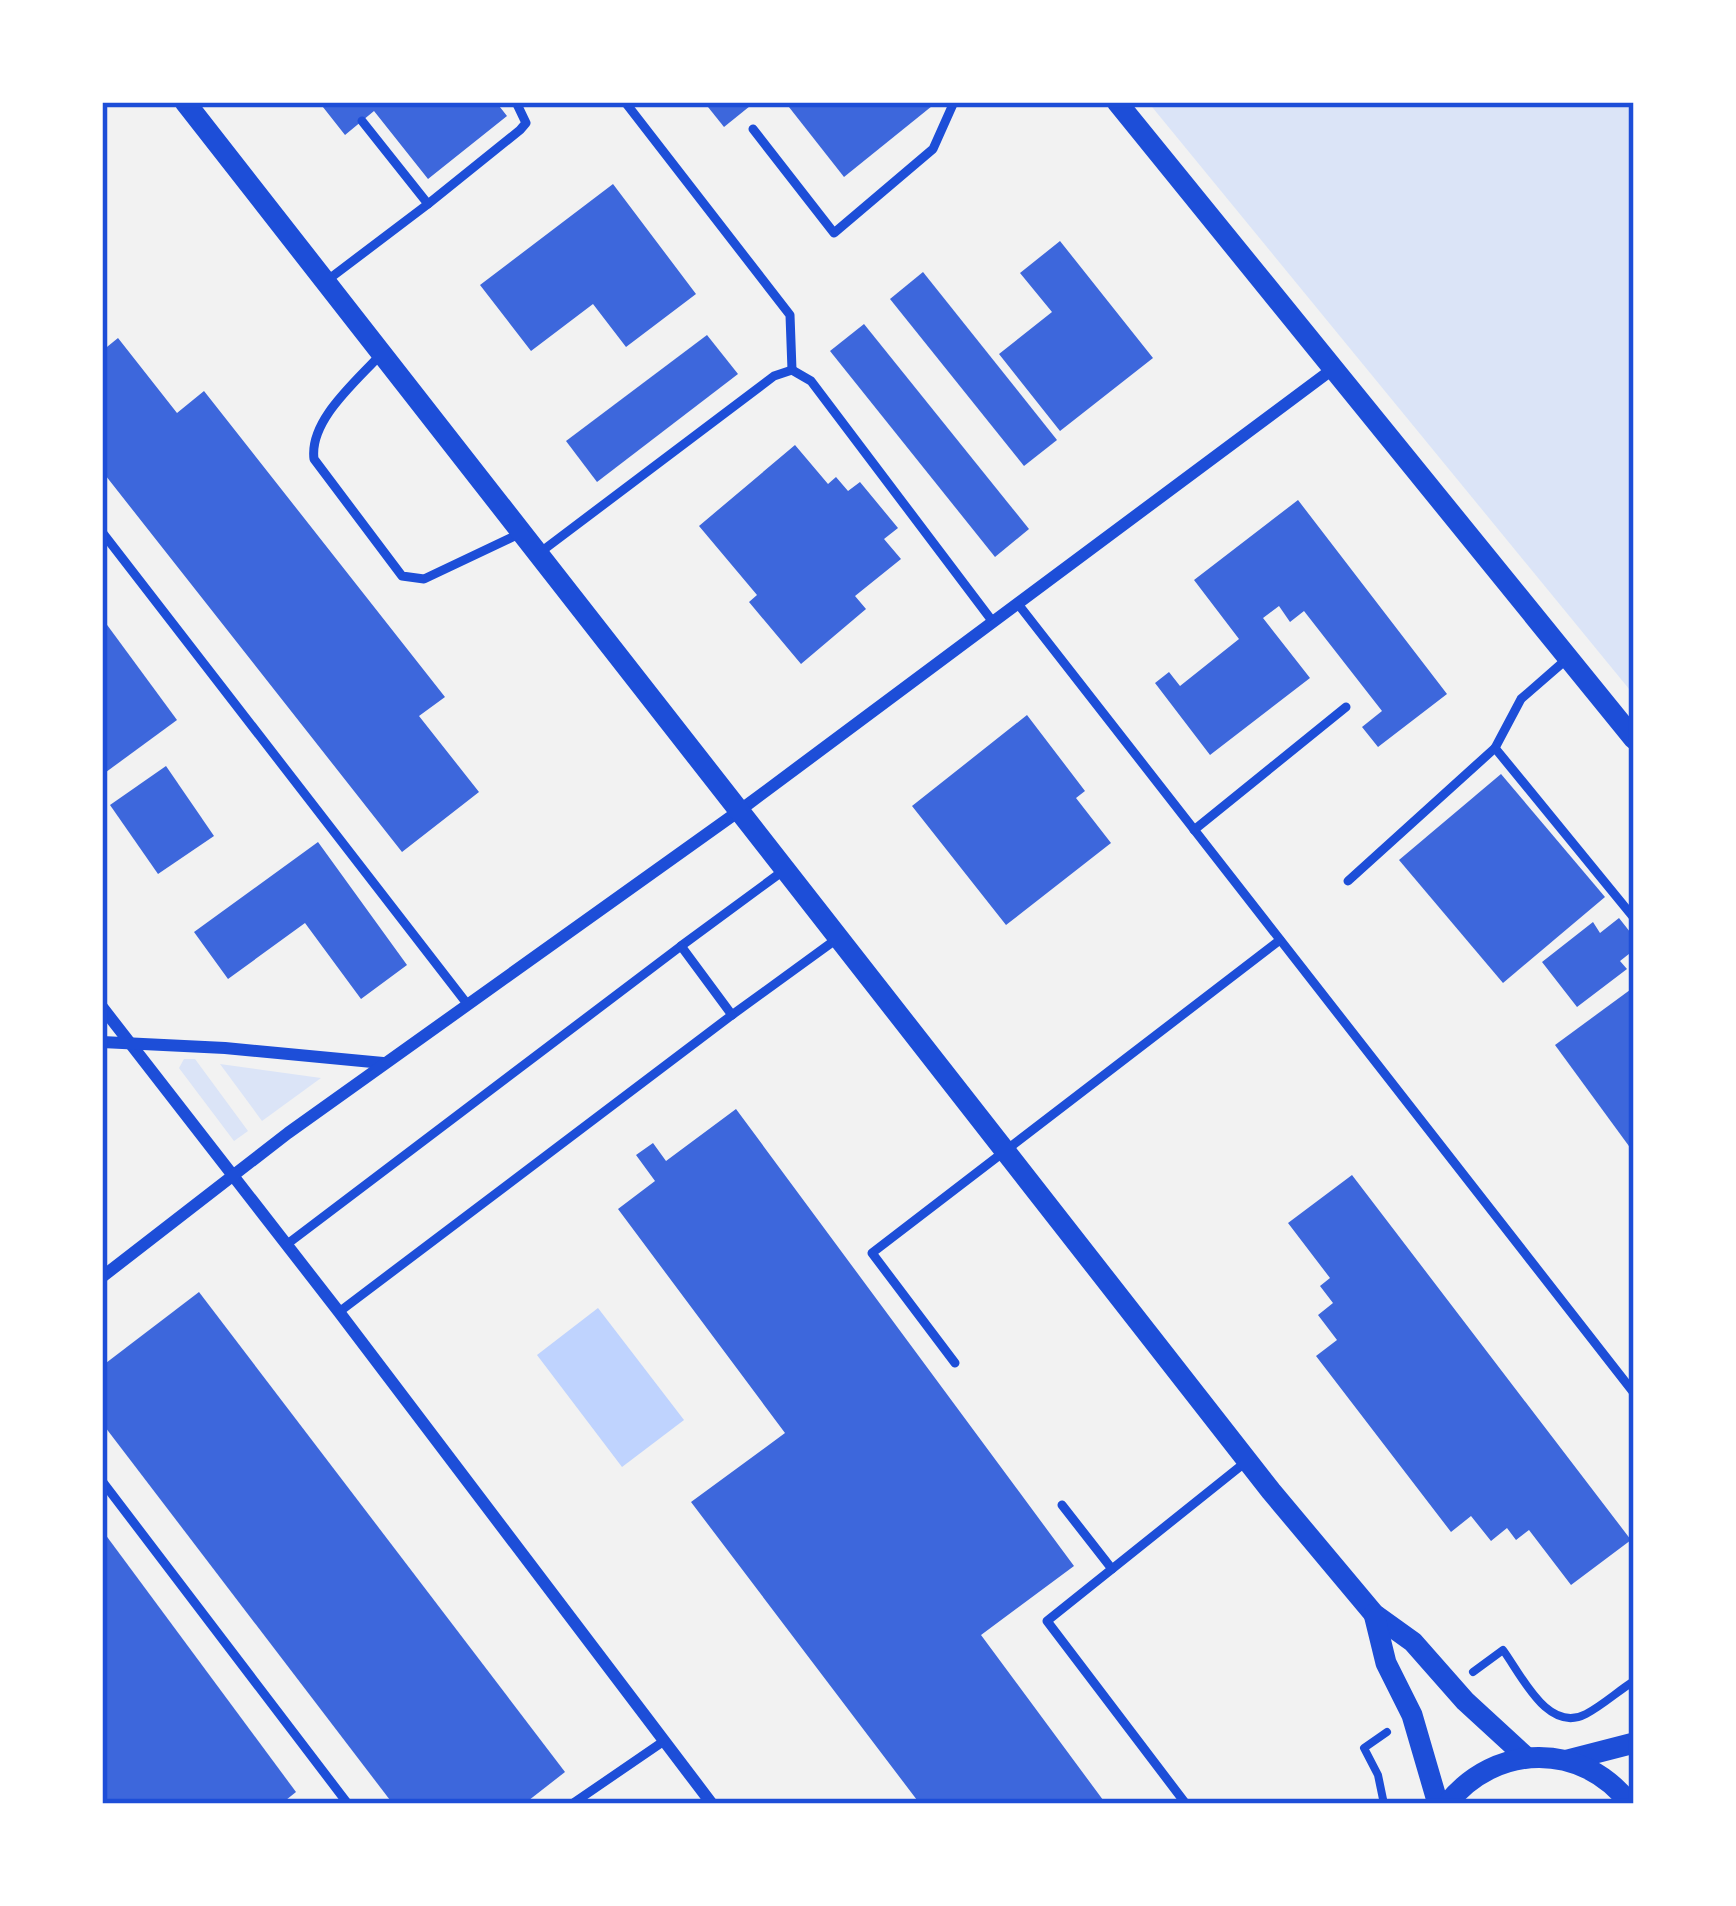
<svg xmlns="http://www.w3.org/2000/svg" width="1736" height="1906" viewBox="0 0 1736 1906" font-family="Georgia,serif">
	<style>
		.green { fill: #dbe4f7 }
		.water { fill: #bfd3fe }
		.building { fill: #3d67dc }
		.lines { fill: none; stroke-linecap: round; stroke-linejoin: round }
		.path { stroke: #1d4ed8; stroke-width: 8 }
		.service { stroke: #1d4ed8; stroke-width: 9 }
		.minor { stroke: #1d4ed8; stroke-width: 12 }
		.tertiary { stroke: #1d4ed8; stroke-width: 21 }
		.neatline { fill: none; stroke: #1d4ed8; stroke-width: 4.5 }
	</style>
	<rect width="100%" height="100%" fill="#f2f2f2"/>
	<g class="green">
		<polygon points="1148,102 1634,102 1634,695"/>
		<polygon points="184,1059 195,1059 248,1131 234,1141 179,1068"/>
		<polygon points="220,1064 321,1078 262,1121"/>
	</g>
	<polygon class="water" points="598,1308 684,1420 622,1467 537,1355"/>
	<g class="building">
		<polygon points="319,102 496,102 507,116 428,179 374,111 345,135"/>
		<polygon points="704,102 755,102 724,127"/>
		<polygon points="785,102 937,102 844,177"/>
		<polygon points="613,184 696,294 626,347 593,304 531,351 480,285"/>
		<polygon points="1060,241 1153,358 1060,431 999,354 1052,312 1020,273"/>
		<polygon points="923,272 1057,440 1024,466 890,299"/>
		<polygon points="864,324 1029,529 995,557 830,351"/>
		<polygon points="707,335 738,374 597,482 566,441"/>
		<polygon points="118,338 177,413 204,391 445,697 419,716 479,792 402,852 102,471 102,351"/>
		<polygon points="795,445 828,484 836,477 848,491 860,482 898,528 884,539 901,559 855,596 866,609 801,664 749,602 757,595 699,526"/>
		<polygon points="1298,500 1447,694 1378,747 1362,727 1382,711 1304,611 1290,622 1279,606 1263,618 1310,678 1210,755 1155,683 1169,672 1180,686 1239,639 1194,580"/>
		<polygon points="102,618 177,720 102,775"/>
		<polygon points="1027,715 1085,791 1076,798 1111,843 1006,925 912,806"/>
		<polygon points="166,766 214,836 158,874 110,805"/>
		<polygon points="1501,774 1605,897 1503,983 1399,860"/>
		<polygon points="318,842 407,965 361,999 305,923 228,979 194,932"/>
		<polygon points="1619,918 1634,937 1634,950 1620,961 1627,969 1577,1007 1542,962 1593,922 1600,933"/>
		<polygon points="1634,987 1634,1153 1555,1045"/>
		<polygon points="736,1109 1074,1566 981,1635 1106,1804 920,1804 691,1502 785,1433 618,1209 655,1181 636,1155 653,1143 666,1161"/>
		<polygon points="1352,1175 1631,1540 1571,1585 1529,1530 1516,1540 1507,1528 1491,1541 1471,1516 1451,1532 1316,1356 1337,1340 1318,1315 1333,1303 1320,1286 1330,1278 1288,1223"/>
		<polygon points="199,1292 565,1772 524,1804 393,1804 102,1423 102,1366"/>
		<polygon points="102,1530 296,1792 281,1804 102,1804"/>
	</g>
	<g class="lines">
		<g class="path">
			<path d="M 1473,1672 L 1503,1650 C 1522,1676 1548,1734 1586,1714 C 1603,1705 1618,1691 1634,1681"/>
			<polyline points="1384,1804 1378,1775 1364,1748 1387,1732"/>
		</g>
		<g class="service">
			<polyline points="625,102 790,315 792,370"/>
			<polyline points="753,129 834,233 933,149 954,102"/>
			<polyline points="428,204 520,130 526,123 516,102"/>
			<polyline points="325,282 428,204 362,121"/>
			<path d="M 381,354 C 357,381 309,420 314,459 L 402,576 L 424,579 L 519,534"/>
			<polyline points="102,532 468,1005"/>
			<polyline points="538,554 774,376 792,370 811,381 993,622"/>
			<polyline points="1018,604 1634,1393"/>
			<polyline points="1495,748 1634,918"/>
			<polyline points="1194,830 1346,707"/>
			<polyline points="1348,881 1495,748 1521,699 1568,658"/>
			<polyline points="681,946 783,871"/>
			<polyline points="286,1245 681,946 732,1015 838,938"/>
			<polyline points="339,1312 732,1015"/>
			<polyline points="955,1363 872,1253 1280,940"/>
			<polyline points="102,1481 348,1804"/>
			<polyline points="1062,1505 1112,1569"/>
			<polyline points="572,1804 664,1741"/>
			<polyline points="1186,1804 1047,1621 1247,1461"/>
		</g>
		<g class="minor">
			<polyline points="102,1007 339,1312 712,1804"/>
			<polyline points="102,1042 225,1048 383,1063"/>
			<polyline points="102,1277 288,1133 739,811 1334,368"/>
		</g>
		<g class="tertiary">
			<polyline points="185,102 1271,1491 1374,1614 1413,1642 1465,1701 1526,1757"/>
			<polyline points="1117,102 1634,739"/>
			<polyline points="1374,1614 1386,1663 1412,1715 1438,1804"/>
			<polyline points="1568,1760 1634,1743"/>
			<path d="M 1447,1804 C 1495,1743 1582,1741 1630,1804"/>
		</g>
	</g>
	<rect width="1736" height="1906" fill="none" stroke="#ffffff" stroke-width="210"/>
	<rect x="105" y="105" width="1526" height="1696" class="neatline"/>
</svg>
